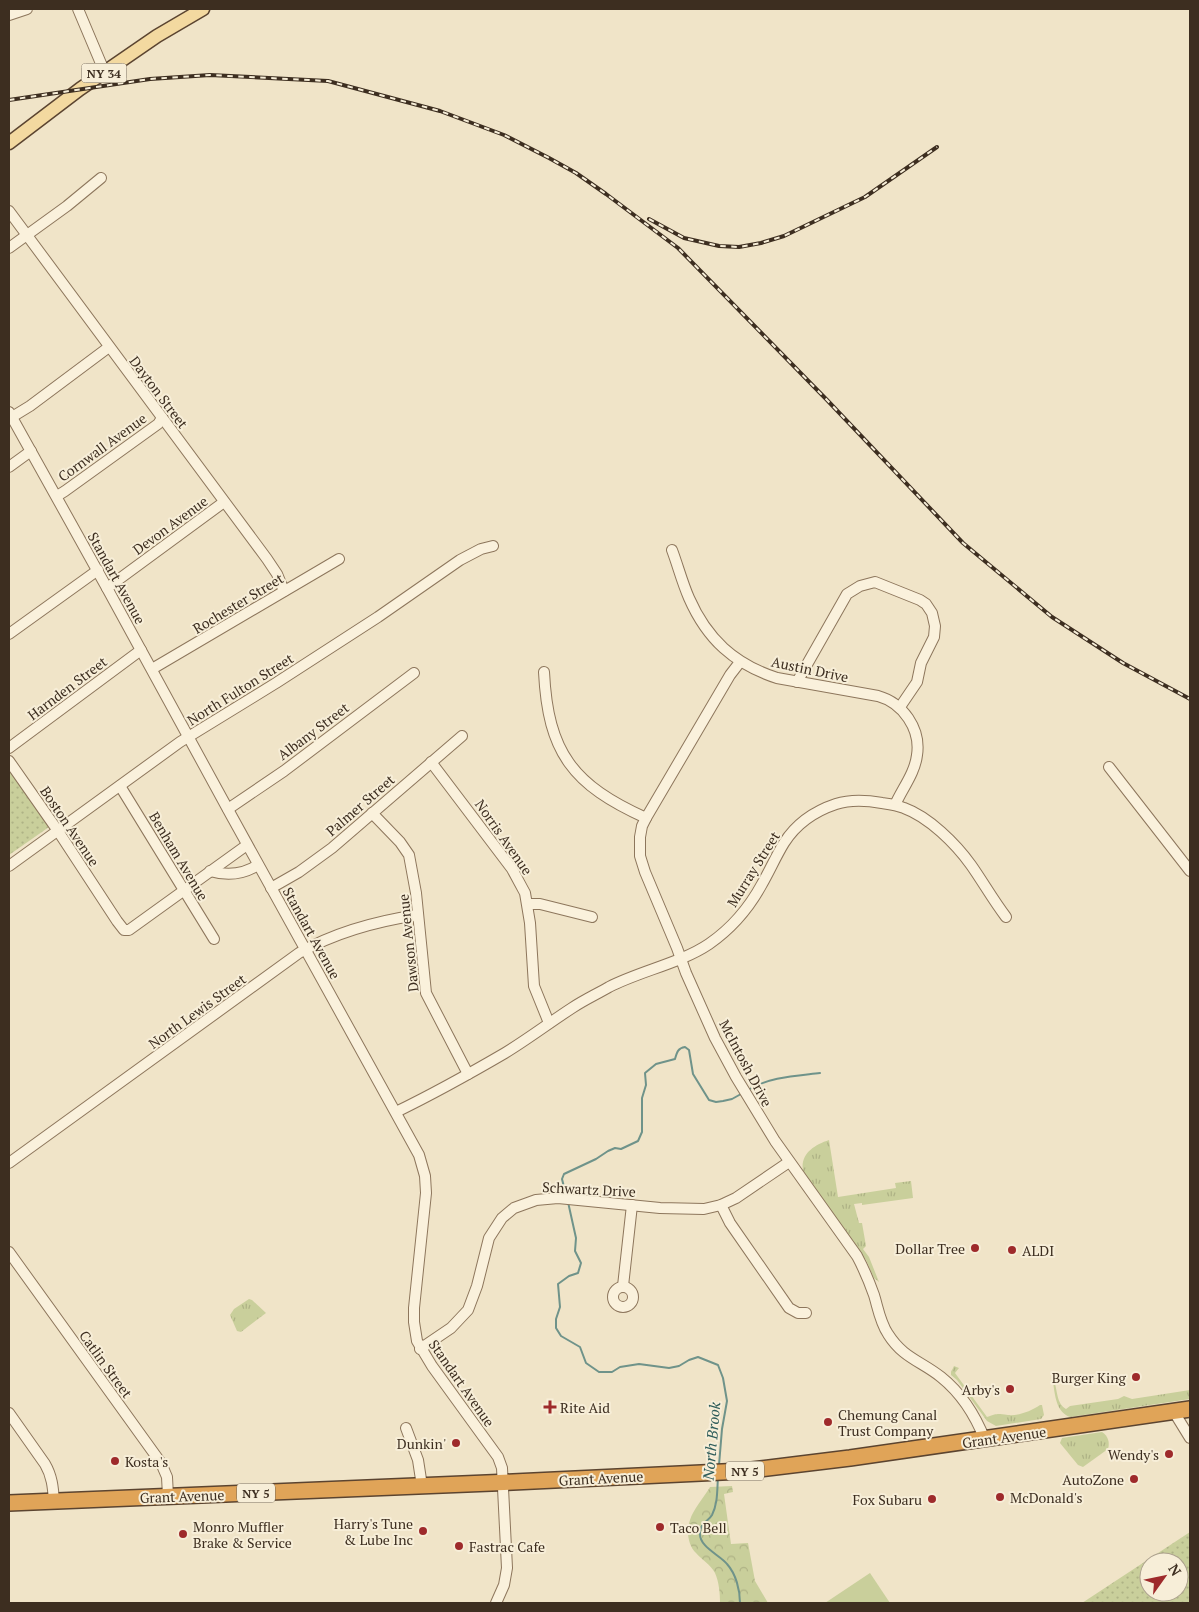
<svg xmlns="http://www.w3.org/2000/svg" width="1199" height="1612" viewBox="0 0 1199 1612" font-family="'PT Serif',serif">
	<style>
		.grass { fill: url(#grass-tufts) }
		.forest { fill: url(#forest-crowns) }
		.park { fill: url(#park-dots); fill-rule: evenodd }
		.pitch { fill: #c9cf9b }
		.lines { fill: none; stroke-linecap: round; stroke-linejoin: round }
		.stream { stroke: #6f938a; stroke-width: 2 }
		.minor-casing { stroke: #8d765c; stroke-width: 12 }
		.major-casing { stroke: #5b4430; stroke-width: 15 }
		.highway-casing { stroke: #5b4430; stroke-width: 18 }
		.minor { stroke: #faf1dc; stroke-width: 10 }
		.major { stroke: #f3d9a0; stroke-width: 12 }
		.highway { stroke: #e0a458; stroke-width: 15 }
		.rail-casing { stroke: #3d2e20; stroke-width: 4 }
		.rail { stroke: #f7eed8; stroke-width: 2; stroke-dasharray: 5.5; stroke-linecap: butt }
		.poi-dot { fill: #9e2a2b; stroke: #f7eed8; stroke-width: 2 }
		.labels { text-anchor: middle; dominant-baseline: central; stroke-width: 4; stroke-linejoin: round; paint-order: stroke }
		.shield { fill: #f7eed8; stroke: #756857; stroke-width: 1 }
		.shield-label { font-size: 12px; font-weight: bold; fill: #3d2e20 }
		.street-label { font-size: 14px; fill: #3d2e20; stroke: #f7eed8 }
		.poi-label { font-size: 14px; fill: #3d2e20; stroke: #f7eed8; text-anchor: end }
		.water-label { font-size: 15px; font-style: italic; fill: #2f5d5a; stroke: #f7eed8 }
	</style>
	<defs>
		<pattern id="grass-tufts" width="24" height="20" patternUnits="userSpaceOnUse" patternTransform="scale(1.25)"><rect width="24" height="20" fill="#c9cf9b"/><path d="M3 7l-1-3M5 7V3M7 7l1-3M15 17l-1-3M17 17v-4M19 17l1-3" fill="none" stroke="#aeb285"/></pattern>
		<pattern id="forest-crowns" width="20" height="18" patternUnits="userSpaceOnUse" patternTransform="scale(1.25)"><rect width="20" height="18" fill="#c9cf9b"/><path d="M2 6a3 3 0 1 1 6 0M12 15a3 3 0 1 1 6 0" fill="none" stroke="#aeb285"/></pattern>
		<pattern id="park-dots" width="8" height="8" patternUnits="userSpaceOnUse" patternTransform="scale(1.25)"><rect width="8" height="8" fill="#c9cf9b"/><path d="M2 2h.1M6 6h.1" fill="none" stroke="#aeb285" stroke-width="1.8" stroke-linecap="round"/></pattern>
	</defs>
	<rect width="100%" height="100%" fill="#f0e4c8"/>
	<g class="grass">
		<path d="M 829,1140 L 838,1197 L 896,1188 L 895,1183 L 911,1181 L 913,1198 L 862,1205 L 862,1203 L 854,1204 L 859,1223 L 862,1223 L 866,1246 L 863,1249 L 869,1257 L 879,1282 L 874,1278 L 866,1260 L 803,1171 C 800,1154 814,1145 829,1140 Z"/>
		<polygon points="249,1299 252,1300 266,1313 241,1332 237,1331 230,1315 234,1309"/>
		<path d="M 954,1366 L 959,1368 L 955,1373 L 987,1417 C 999,1413 997,1414 1008,1415 C 1019,1416 1031,1411 1040,1405 L 1042,1405 L 1044,1415 L 1041,1419 L 996,1426 L 987,1421 L 957,1380 L 951,1375 L 951,1372 Z"/>
		<path d="M 1054,1381 C 1058,1391 1056,1403 1066,1409 L 1070,1406 L 1118,1399 L 1124,1396 L 1132,1399 L 1190,1390 L 1190,1399 L 1070,1417 C 1056,1412 1055,1395 1053,1382 Z"/>
		<path d="M 1102,1432 C 1108,1436 1110,1442 1108,1449 L 1083,1467 L 1078,1465 L 1060,1443 L 1062,1438 Z"/>
	</g>
	<path class="forest" d="M 732,1486 L 733,1492 L 724,1494 L 731,1544 L 748,1543 L 755,1581 L 768,1603 L 720,1603 C 720,1593 719,1582 715,1573 C 710,1564 702,1560 696,1553 C 688,1545 686,1531 690,1520 C 693,1510 704,1497 710,1487 Z"/>
	<g class="park">
		<polygon points="9,770 49,827 9,855"/>
		<path d="M 1190,1532 L 1190,1603 L 1082,1603 ZM 1149,1562 L 1179,1562 L 1179,1592 L 1149,1592 Z"/>
	</g>
	<polygon class="pitch" points="870,1573 890,1603 825,1603"/>
	<g class="lines">
		<g class="stream">
			<path d="M 748,1090 C 769,1077 795,1076 820,1073"/>
			<path d="M 566,1195 L 562,1179 L 564,1174 L 596,1159 L 608,1151 L 615,1148 L 621,1149 L 638,1141 L 642,1132 L 642,1098 L 646,1085 L 645,1073 L 656,1064 L 675,1059 C 677,1052 678,1048 685,1047 L 689,1050 L 693,1074 L 709,1100 L 716,1102 L 723,1101 L 732,1099 L 741,1094"/>
			<polyline points="568,1202 576,1238 575,1251 581,1263 578,1273 569,1276 558,1284 560,1307 556,1319 556,1328 561,1336 580,1347 586,1363 599,1372 612,1372 620,1367 639,1364 669,1368 679,1366 689,1360 698,1357 718,1365 723,1378 727,1401 722,1429 719,1465"/>
			<path d="M 718,1477 C 717,1490 718,1503 712,1515 C 708,1522 700,1523 700,1533 C 699,1547 720,1555 727,1564 C 736,1574 740,1590 740,1603"/>
		</g>
		<defs>
			<g id="minor">
				<polyline points="78,9 105,73"/>
				<polyline points="9,15 27,9"/>
				<polyline points="9,211 267,559 277,574 284,591"/>
				<polyline points="9,248 67,206 101,178"/>
				<polyline points="9,412 107,588 231,815 419,1155 425,1176 426,1193 414,1308 414,1322 417,1341 432,1366 498,1457 502,1468 507,1568 504,1585 496,1603"/>
				<polyline points="12,417 30,406 109,347"/>
				<polyline points="9,467 31,451"/>
				<polyline points="57,496 65,491 158,424 162,418"/>
				<path d="M 672,550 C 678,566 682,582 689,598 C 707,639 734,664 777,678 L 878,696 C 903,703 921,729 917,755 C 915,773 902,789 895,805"/>
				<polyline points="107,588 224,502"/>
				<polyline points="9,634 98,570"/>
				<path d="M 740,662 L 730,675 L 646,818 L 642,826 L 640,837 L 640,856 L 645,872 L 677,948 L 686,973 L 715,1038 L 736,1077 L 775,1141 L 857,1256 C 864,1269 869,1281 874,1295 C 878,1308 880,1322 888,1334 C 903,1358 921,1361 941,1377 C 961,1393 976,1417 985,1440"/>
				<polyline points="152,669 339,559"/>
				<path d="M 544,672 C 548,753 573,785 646,818"/>
				<polyline points="797,682 847,594 860,586 875,582 920,600 926,604 932,613 935,626 934,637 921,663 917,682 900,707"/>
				<polyline points="9,748 141,650"/>
				<polyline points="9,761 58,831 117,921 124,930 129,930 247,845"/>
				<polyline points="431,762 512,869 525,893 530,923 534,986 549,1023"/>
				<polyline points="1109,767 1190,871"/>
				<polyline points="120,786 214,939"/>
				<polyline points="228,809 284,771 414,673"/>
				<polyline points="372,813 400,842 409,855 416,893 426,993 468,1074"/>
				<polyline points="9,866 180,742 276,683 378,617 460,560 481,549 493,546"/>
				<path d="M 210,871 C 227,876 244,874 258,865"/>
				<polyline points="271,888 299,872 332,848 462,736"/>
				<polyline points="528,904 540,904 592,917"/>
				<path d="M 396,1112 C 433,1094 469,1074 505,1053 C 528,1039 549,1023 572,1008 C 584,1000 597,994 609,987 C 640,971 681,963 709,944 C 732,928 749,908 762,884 C 770,870 776,856 784,843 C 796,824 815,811 836,804 C 851,799 866,800 882,803 C 889,804 897,805 904,808 C 929,817 956,844 971,865 C 983,882 993,900 1006,917"/>
				<path d="M 9,1163 L 299,953 C 336,932 377,921 418,915"/>
				<polyline points="721,1205 730,1223 789,1308 798,1313 806,1313"/>
				<polyline points="9,1252 161,1463 167,1477 168,1496"/>
				<polyline points="623,1286 632,1205"/>
				<circle cx="623" cy="1297" r="10"/>
				<polyline points="420,1349 451,1328 468,1310 477,1286 489,1238 502,1218 514,1208 536,1200 558,1198 660,1208 704,1209 721,1205 736,1198 789,1162"/>
				<polyline points="1174,1412 1190,1438"/>
				<path d="M 9,1413 L 45,1464 C 52,1476 53,1487 54,1501"/>
				<polyline points="406,1428 418,1460 422,1486"/>
			</g>
			<polyline id="major" points="9,143 80,89 157,36 203,9"/>
			<polyline id="highway" points="9,1503 513,1482 743,1471 850,1458 1190,1409"/>
		</defs>
		<use href="#minor" class="minor-casing"/>
		<use href="#major" class="major-casing"/>
		<use href="#highway" class="highway-casing"/>
		<use href="#minor" class="minor"/>
		<use href="#major" class="major"/>
		<use href="#highway" class="highway"/>
		<defs>
			<g id="rail">
				<polyline points="9,100 150,79 210,75 328,81 440,111 504,135 549,158 576,173 606,194 678,248 827,400 963,543 1052,617 1123,663 1190,699"/>
				<polyline points="649,219 684,238 719,246 739,247 761,243 784,236 865,197 937,147"/>
			</g>
		</defs>
		<use href="#rail" class="rail-casing"/>
		<use href="#rail" class="rail"/>
	</g>
	<g class="poi-dot">
		<circle cx="975" cy="1248" r="5"/>
		<circle cx="1012" cy="1250" r="5"/>
		<circle cx="1136" cy="1377" r="5"/>
		<circle cx="1010" cy="1389" r="5"/>
		<path d="M547.5 1399.5h5v5h5v5h-5v5h-5v-5h-5v-5h5z"/>
		<circle cx="828" cy="1422" r="5"/>
		<circle cx="456" cy="1443" r="5"/>
		<circle cx="1169" cy="1454" r="5"/>
		<circle cx="115" cy="1461" r="5"/>
		<circle cx="1134" cy="1479" r="5"/>
		<circle cx="1000" cy="1497" r="5"/>
		<circle cx="932" cy="1499" r="5"/>
		<circle cx="660" cy="1527" r="5"/>
		<circle cx="423" cy="1531" r="5"/>
		<circle cx="183" cy="1534" r="5"/>
		<circle cx="459" cy="1546" r="5"/>
	</g>
	<g class="labels">
		<g class="shield">
			<rect x="81.5" y="63.5" width="45" height="19" rx="4"/>
			<rect x="726" y="1461.5" width="38" height="19" rx="4"/>
			<rect x="237" y="1483.5" width="38" height="19" rx="4"/>
		</g>
		<g class="shield-label">
			<text x="104" y="73">NY 34</text>
			<text x="745" y="1471">NY 5</text>
			<text x="256" y="1493">NY 5</text>
		</g>
		<g class="street-label">
			<text transform="translate(159 392) rotate(53)">Dayton Street</text>
			<text transform="translate(102 447) rotate(-36)">Cornwall Avenue</text>
			<text transform="translate(170 525) rotate(-36)">Devon Avenue</text>
			<text transform="translate(117 578) rotate(61)">Standart Avenue</text>
			<text transform="translate(238 603) rotate(-31)">Rochester Street</text>
			<text transform="translate(810 669) rotate(12)">Austin Drive</text>
			<text transform="translate(67 688) rotate(-37)">Harnden Street</text>
			<text transform="translate(240 689) rotate(-32)">North Fulton Street</text>
			<text transform="translate(313 731) rotate(-37)">Albany Street</text>
			<text transform="translate(360 805) rotate(-41)">Palmer Street</text>
			<text transform="translate(70 826) rotate(56)">Boston Avenue</text>
			<text transform="translate(504 837) rotate(55)">Norris Avenue</text>
			<text transform="translate(179 856) rotate(59)">Benham Avenue</text>
			<text transform="translate(753 869) rotate(-58)">Murray Street</text>
			<text transform="translate(312 933) rotate(61)">Standart Avenue</text>
			<text transform="translate(408 943) rotate(-96)">Dawson Avenue</text>
			<text transform="translate(197 1011) rotate(-36)">North Lewis Street</text>
			<text transform="translate(746 1063) rotate(62)">McIntosh Drive</text>
			<text transform="translate(589 1189) rotate(3)">Schwartz Drive</text>
			<text transform="translate(106 1364) rotate(54)">Catlin Street</text>
			<text transform="translate(462 1383) rotate(55)">Standart Avenue</text>
			<text transform="translate(1004 1437) rotate(-8)">Grant Avenue</text>
			<text transform="translate(601 1478) rotate(-3)">Grant Avenue</text>
			<text transform="translate(182 1496) rotate(-2)">Grant Avenue</text>
		</g>
		<g class="poi-label">
			<text x="965" y="1248">Dollar Tree</text>
			<text x="1022" y="1250" text-anchor="start">ALDI</text>
			<text x="1126" y="1377">Burger King</text>
			<text x="1000" y="1389">Arby's</text>
			<text x="560" y="1407" text-anchor="start">Rite Aid</text>
			<text x="838" y="1414" text-anchor="start">Chemung Canal<tspan x="838" dy="16">Trust Company</tspan></text>
			<text x="446" y="1443">Dunkin'</text>
			<text x="1159" y="1454">Wendy's</text>
			<text x="125" y="1461" text-anchor="start">Kosta's</text>
			<text x="1124" y="1479">AutoZone</text>
			<text x="1010" y="1497" text-anchor="start">McDonald's</text>
			<text x="922" y="1499">Fox Subaru</text>
			<text x="413" y="1523">Harry's Tune<tspan x="413" dy="16">&amp; Lube Inc</tspan></text>
			<text x="193" y="1526" text-anchor="start">Monro Muffler<tspan x="193" dy="16">Brake &amp; Service</tspan></text>
			<text x="670" y="1527" text-anchor="start">Taco Bell</text>
			<text x="469" y="1546" text-anchor="start">Fastrac Cafe</text>
		</g>
		<g class="water-label">
			<text transform="translate(711 1441) rotate(-85)">North Brook</text>
		</g>
	</g>
	<rect width="1199" height="1612" fill="none" stroke="#3d2e20" stroke-width="20"/>
	<g transform="translate(1164 1577) rotate(57)"><circle r="24" fill="#f7eed8" stroke="#ada18e"/>
	<path d="M0-4L9 19L0 12L-9 19Z" fill="#9e2a2b"/>
	<text y="-8" font-size="14" font-weight="bold" text-anchor="middle" fill="#3d2e20">N</text>
	</g>
</svg>
